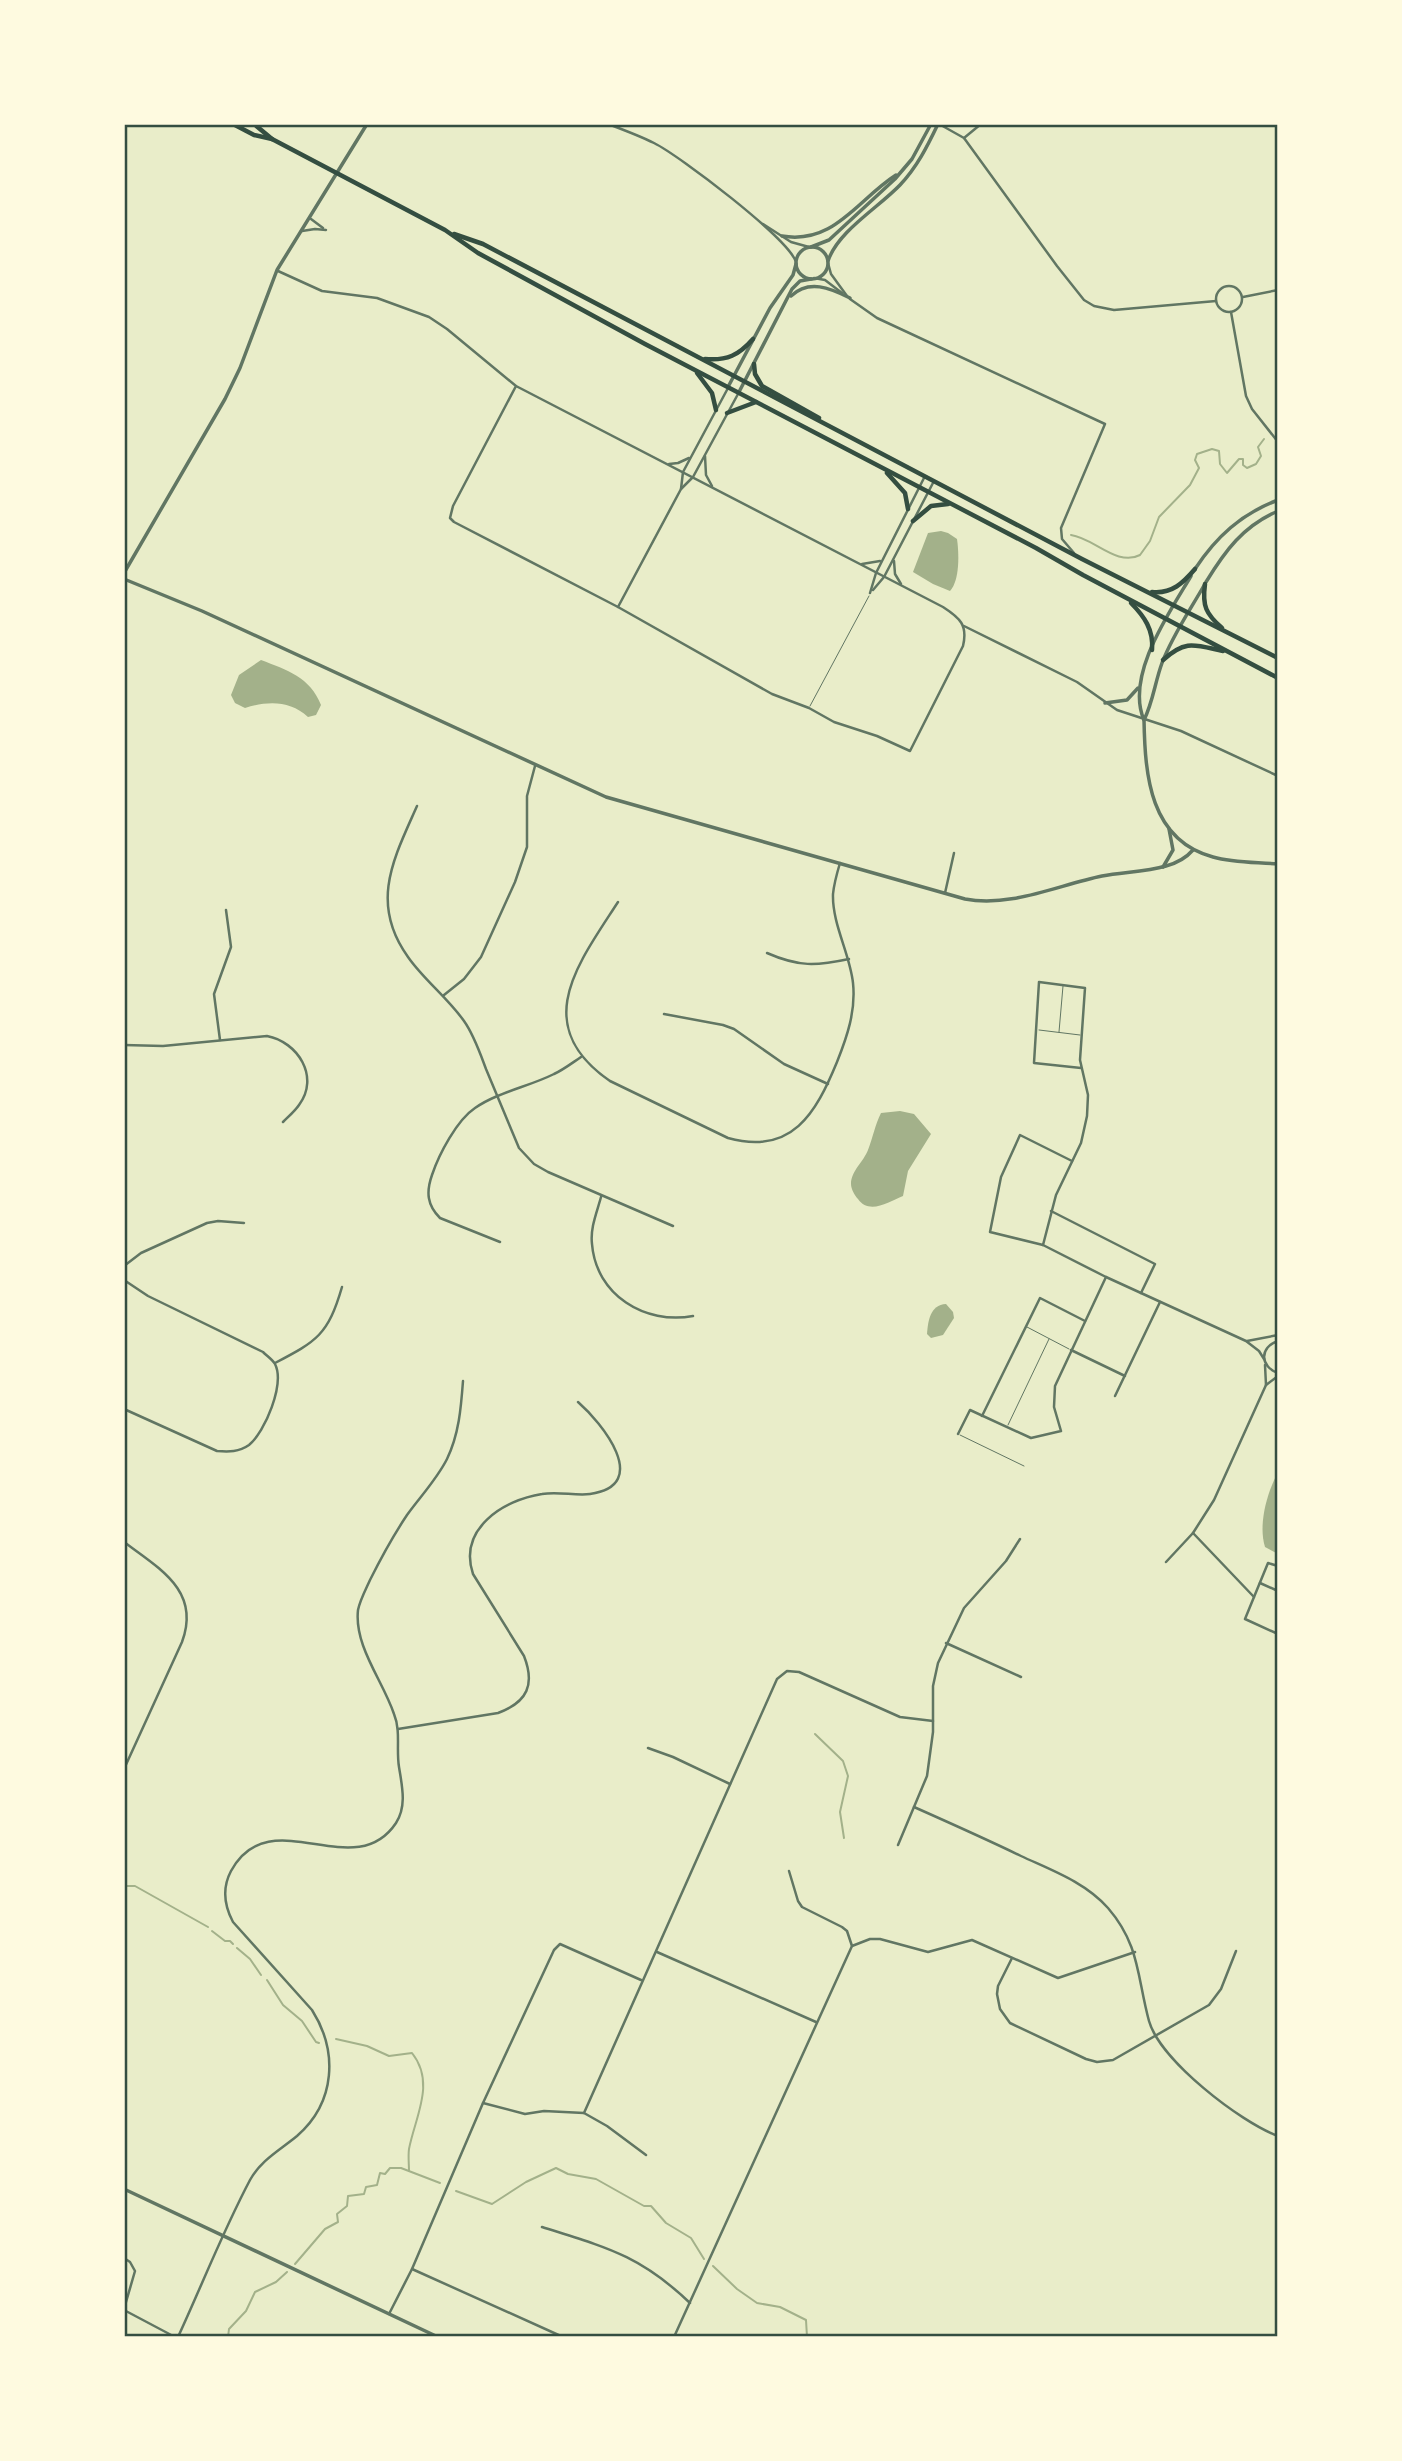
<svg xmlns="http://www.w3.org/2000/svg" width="1402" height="2461" viewBox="0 0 1402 2461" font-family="Lora,serif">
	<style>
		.water { fill: #a3b18a }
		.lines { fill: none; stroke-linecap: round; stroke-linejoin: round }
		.stream { stroke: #a3b18a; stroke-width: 2 }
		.service { stroke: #617663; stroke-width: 1 }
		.minor { stroke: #617663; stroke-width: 2.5 }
		.tertiary { stroke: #617663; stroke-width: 3.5 }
		.primary { stroke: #344e41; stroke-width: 4.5 }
		.neatline { fill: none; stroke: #344e41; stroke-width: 2.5 }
	</style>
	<rect width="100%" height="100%" fill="#e9edc9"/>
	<g class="water">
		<path d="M 941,531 L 948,533 L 957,539 C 959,553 960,580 950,591 L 933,584 L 913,572 L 928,533 Z"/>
		<path d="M 261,660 C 287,670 310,677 321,705 L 316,715 L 308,717 C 290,700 267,701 245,708 L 235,703 L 231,695 L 239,675 Z"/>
		<path d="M 900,1111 L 914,1114 L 931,1134 L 908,1171 L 903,1196 C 889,1202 869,1215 858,1199 C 855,1196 851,1189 851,1184 C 851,1171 864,1161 868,1150 C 873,1137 875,1125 881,1113 Z"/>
		<path d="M 946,1304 L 953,1312 L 954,1318 L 943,1335 L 931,1338 L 927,1334 C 928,1321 930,1305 946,1304 Z"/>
		<path d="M 1278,1472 L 1278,1554 L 1265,1547 C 1258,1524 1267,1493 1278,1472 Z"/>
	</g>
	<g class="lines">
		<g class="stream">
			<polyline points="1277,430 1278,430"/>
			<path d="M 1071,535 C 1094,538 1117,567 1140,555 L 1150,541 L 1159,517 L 1190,485 L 1199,468 L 1195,460 L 1197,454 L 1212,449 L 1219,451 L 1220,464 L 1227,473 L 1239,459 L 1243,459 L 1243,465 L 1247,468 L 1256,464 L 1261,456 L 1258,447 L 1264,439"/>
			<polyline points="815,1734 843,1761 848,1776 840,1812 844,1838"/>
			<polyline points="124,1886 135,1886 208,1927"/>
			<polyline points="212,1931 225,1941 230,1941 233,1944"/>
			<polyline points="237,1948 250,1959 261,1975"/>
			<polyline points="267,1980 283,2005 302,2021 316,2042 319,2043"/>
			<path d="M 336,2039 L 367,2046 L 389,2056 L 412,2053 C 436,2083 415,2117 409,2149 C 408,2156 409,2164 409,2171"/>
			<polyline points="456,2191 492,2204 526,2182 556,2168 568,2174 596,2179 644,2206 651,2206 666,2223 691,2238 704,2259"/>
			<polyline points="295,2264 325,2229 338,2222 337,2214 347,2206 348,2196 364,2194 366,2187 377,2185 380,2173 385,2174 390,2168 401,2168 440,2183"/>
			<polyline points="713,2266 737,2289 757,2303 780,2307 806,2320 807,2337"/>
			<polyline points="228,2337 229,2329 246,2311 255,2292 276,2282 287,2272"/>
		</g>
		<g class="service">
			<polyline points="810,706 869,596"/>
			<polyline points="1039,1030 1080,1035"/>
			<polyline points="1059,1032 1063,986"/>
			<polyline points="1027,1327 1069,1349"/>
			<polyline points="1008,1425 1049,1339"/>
			<polyline points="960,1435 1024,1466"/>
		</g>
		<g class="minor">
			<path d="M 608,124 C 624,130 640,136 654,143 C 680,156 788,238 796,262"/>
			<polyline points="939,124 964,138 1057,266 1084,300 1094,306 1114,310 1216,301"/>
			<polyline points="964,138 981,124"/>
			<polyline points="311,219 323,228"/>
			<polyline points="763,224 791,242 809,247"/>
			<polyline points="302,231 315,229 326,230"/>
			<polyline points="828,263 831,274 847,296"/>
			<path d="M 278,271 L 322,291 L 377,298 L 429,317 L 447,329 L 516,386 L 453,506 L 450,518 L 454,522 L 618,607 L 772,694 L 809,708 L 834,722 L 877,736 L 910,751 L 963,646 C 968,625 960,618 943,607 L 516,386"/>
			<polyline points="814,278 825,280 842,293"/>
			<circle cx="1229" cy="299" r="13"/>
			<polyline points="1243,297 1278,290"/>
			<polyline points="850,299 877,318 1105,424 1061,528 1062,539 1074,553"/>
			<polyline points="1231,312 1246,396 1252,409 1278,442"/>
			<polyline points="705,456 706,475 712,486"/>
			<polyline points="669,464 678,463 689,458"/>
			<polyline points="681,489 683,472 728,388"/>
			<polyline points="894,561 895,574 901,584"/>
			<polyline points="862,564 880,561"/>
			<polyline points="873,590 884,577 934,481"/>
			<polyline points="870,593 876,573 925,476"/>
			<polyline points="618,607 681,489 693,477 738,394"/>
			<polyline points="964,626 1077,682 1117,710 1181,731 1278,776"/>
			<path d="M 417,806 C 394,858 369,903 408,957 C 424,980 447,997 464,1021 C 474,1035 480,1053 486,1069 C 497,1095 508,1122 519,1148 L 534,1164 L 548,1172 L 673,1226"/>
			<polyline points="945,893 954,853"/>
			<path d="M 618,902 C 578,964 529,1025 610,1081 L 728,1138 C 792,1156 816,1113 837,1062 C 847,1037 856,1011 853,983 C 850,954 832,924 833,894 C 834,884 837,873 840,863"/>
			<path d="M 767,953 C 799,967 816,966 849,959"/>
			<polyline points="444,995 464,979 481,957 515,882 527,847 527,796 535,766"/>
			<polyline points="664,1014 723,1025 734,1029 784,1064 828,1084"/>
			<polyline points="220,1040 214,994 231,947 226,910"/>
			<path d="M 124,1045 L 163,1046 L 267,1036 C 298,1042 320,1077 299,1105 C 295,1111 288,1117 283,1122"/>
			<polyline points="1072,1161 1020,1135 1001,1177 990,1232 1043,1245 1106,1277 1246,1341 1259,1351 1264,1359"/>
			<path d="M 601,1197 C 597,1212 590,1228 592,1244 C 596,1295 645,1325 693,1316"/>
			<polyline points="1051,1211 1155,1264 1141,1293"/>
			<path d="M 500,1242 L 440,1218 C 427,1205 426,1192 432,1175 C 439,1154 457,1120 475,1108 C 498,1092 528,1087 554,1074 C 563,1070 572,1063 581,1057"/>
			<polyline points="1043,1245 1056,1195 1081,1143 1087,1116 1088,1095 1080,1060 1085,988 1039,982 1034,1063 1081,1068"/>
			<polyline points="124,1266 141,1253 207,1223 218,1221 244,1223"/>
			<path d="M 124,1280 L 148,1296 L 263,1352 C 267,1356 273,1360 275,1364 C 285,1384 265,1432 249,1445 C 239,1452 229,1452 217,1451 L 124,1409"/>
			<polyline points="1247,1341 1278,1335"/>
			<path d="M 1278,1341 C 1259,1347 1260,1367 1278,1373"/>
			<polyline points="1071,1350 1125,1376"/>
			<path d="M 275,1363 C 317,1341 328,1335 342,1287"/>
			<polyline points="1266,1385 1278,1376"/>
			<polyline points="1115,1396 1160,1302"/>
			<polyline points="982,1416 1040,1298 1085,1321"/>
			<polyline points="958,1434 970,1410 1031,1438 1061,1431 1054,1407 1055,1386 1106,1277"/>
			<polyline points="1193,1533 1254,1597 1245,1619 1278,1634"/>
			<path d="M 124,1542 C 160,1569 201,1591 182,1642 L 124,1769"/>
			<polyline points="1166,1562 1193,1533 1214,1500 1266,1385 1265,1365"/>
			<polyline points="1260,1583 1278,1591"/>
			<polyline points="1254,1597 1268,1563 1278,1566"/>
			<polyline points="946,1643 1021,1677"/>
			<path d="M 398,1729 L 498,1713 C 528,1702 535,1684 524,1656 L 473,1574 C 458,1529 503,1500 542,1494 C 558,1491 575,1496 590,1494 C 653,1485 601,1422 578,1402"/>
			<polyline points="648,1748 673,1757 730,1784"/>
			<path d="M 914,1807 C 950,1823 986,1839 1021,1856 C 1051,1870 1085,1882 1108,1908 C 1140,1945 1137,1977 1149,2021 C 1160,2060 1240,2122 1278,2136"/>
			<polyline points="898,1845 927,1776 933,1732 933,1686 938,1663 964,1608 1006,1561 1020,1539"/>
			<polyline points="789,1871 798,1901 802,1907 842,1927 847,1931 852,1946"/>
			<polyline points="657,1952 816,2022"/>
			<polyline points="1012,1958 998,1986 997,1994 1000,2009 1010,2023 1086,2059 1097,2062 1113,2060 1209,2005 1221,1989 1236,1951"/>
			<polyline points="483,2103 525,2114 544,2111 584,2113 607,2126 646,2155"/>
			<polyline points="584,2113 777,1679 787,1671 799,1672 900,1717 933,1721"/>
			<path d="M 542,2227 C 605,2247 640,2255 690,2303"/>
			<polyline points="124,2258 130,2262 135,2271 124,2309"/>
			<polyline points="412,2269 563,2337"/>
			<polyline points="124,2310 175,2337"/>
			<polyline points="389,2314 412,2269 483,2103 554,1950 560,1944 641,1980"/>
			<path d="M 178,2337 C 202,2285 223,2231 250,2180 C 261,2160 280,2150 297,2136 C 336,2102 338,2051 312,2010 L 233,1922 C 224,1905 222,1888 231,1871 C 270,1799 354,1886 396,1823 C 407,1806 402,1786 399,1767 C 396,1749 401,1731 394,1714 C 383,1681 354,1646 358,1610 C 360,1600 366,1589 370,1580 C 381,1558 393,1536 407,1515 C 420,1497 437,1479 447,1459 C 459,1434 461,1408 463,1381"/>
			<polyline points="674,2337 852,1946 870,1939 880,1939 928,1952 972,1940 1058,1978 1135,1952"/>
		</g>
		<g class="tertiary">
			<path d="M 782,236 C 834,245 857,200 896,175"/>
			<polyline points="811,247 829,240 895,179 912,159 931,124"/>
			<circle cx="812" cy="263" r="16"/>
			<path d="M 828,261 C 838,231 878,208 900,185 C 917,167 927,147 938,124"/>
			<path d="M 791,296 C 809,279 830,288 850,298"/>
			<polyline points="728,387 770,308 793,275 796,264"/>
			<polyline points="739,392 792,289 800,281 811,279"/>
			<path d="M 1195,569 C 1216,537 1241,514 1278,500"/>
			<polyline points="124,573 225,399 240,368 277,270 367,124"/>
			<path d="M 1191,576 C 1169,613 1125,676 1144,720 C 1145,776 1150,840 1213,857 C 1234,863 1256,862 1278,864"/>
			<path d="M 124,579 L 202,611 L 606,797 L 965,899 C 1010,908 1058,885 1102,876 C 1123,872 1145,872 1166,866 C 1177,863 1186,858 1193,850"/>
			<polyline points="1105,703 1127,700 1138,688"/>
			<path d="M 1144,720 C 1153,702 1155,682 1162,663 C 1173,634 1191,609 1206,582 C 1225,551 1243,526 1278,511"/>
			<polyline points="1163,867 1173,850 1169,829"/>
			<polyline points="124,2189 438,2337"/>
		</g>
		<g class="primary">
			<polyline points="233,124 254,135 272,139 445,230 478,253 645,344 1036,548 1083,575 1278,678"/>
			<polyline points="254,124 272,139"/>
			<polyline points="454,234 483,244 1082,559 1278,658"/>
			<path d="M 705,359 C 727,361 739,355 753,339"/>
			<polyline points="754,364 755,374 762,386 819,418"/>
			<polyline points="697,373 712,393 716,410"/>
			<polyline points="727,413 756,402"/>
			<polyline points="887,473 905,493 908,509"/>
			<polyline points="913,521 931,506 948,504"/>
			<path d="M 1205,584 C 1202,606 1206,614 1222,628"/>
			<path d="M 1152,592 C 1172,594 1183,583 1195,569"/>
			<path d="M 1131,603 C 1144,616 1154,630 1152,650"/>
			<path d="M 1163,660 C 1186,639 1195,645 1223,651"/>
		</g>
	</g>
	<rect width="1402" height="2461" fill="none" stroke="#fefae0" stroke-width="252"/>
	<rect x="126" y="126" width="1150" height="2209" class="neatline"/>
</svg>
